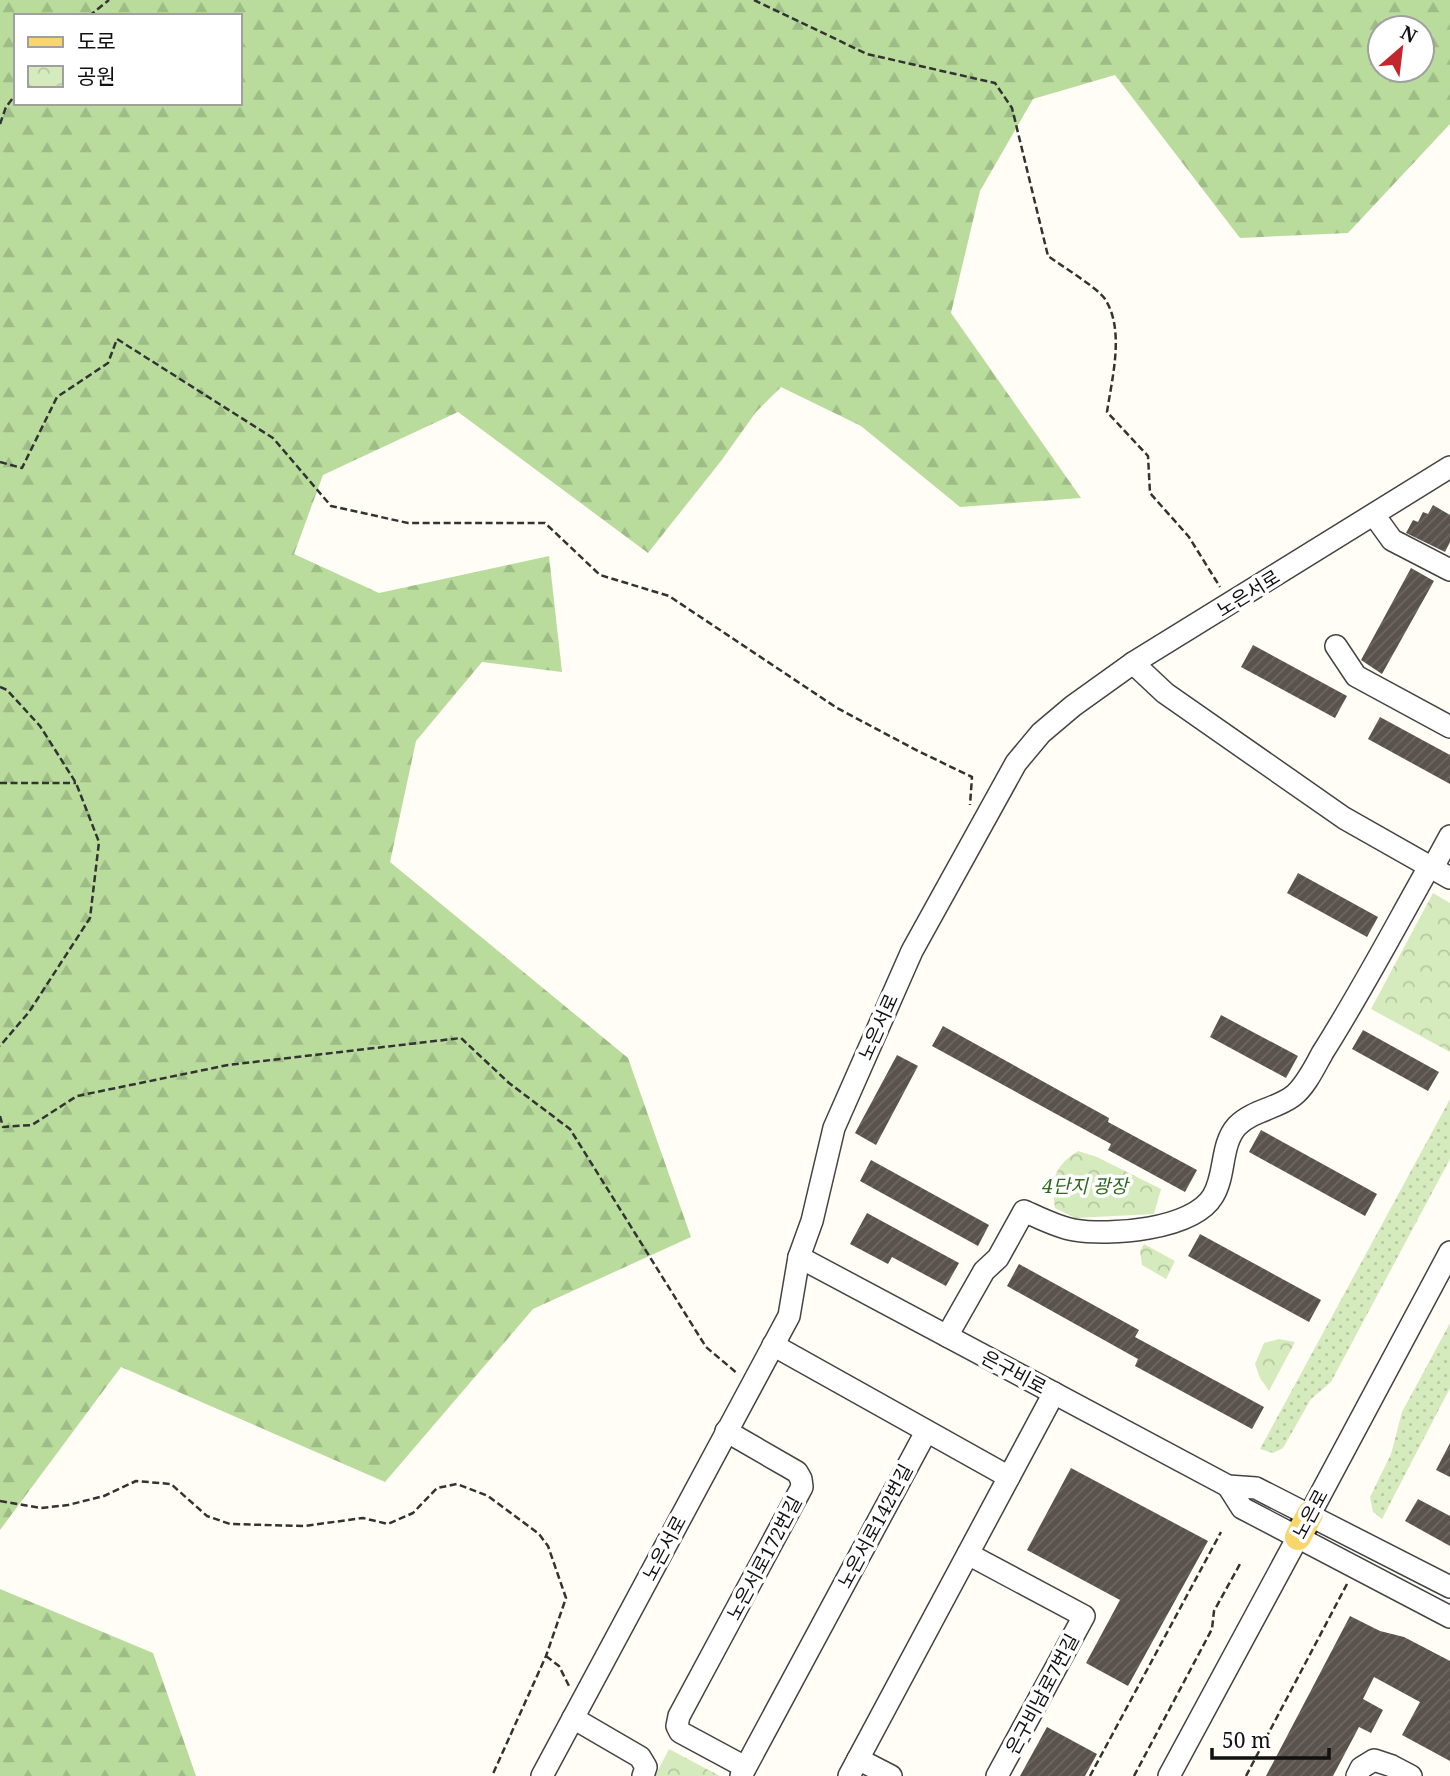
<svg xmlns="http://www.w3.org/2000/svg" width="1450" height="1776" viewBox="0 0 1450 1776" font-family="'Noto Serif','Noto Sans KR',serif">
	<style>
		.grass { fill: url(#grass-dots) }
		.forest { fill: url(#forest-firs); fill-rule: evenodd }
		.park { fill: url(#park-crowns) }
		.building { fill: url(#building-hatch) }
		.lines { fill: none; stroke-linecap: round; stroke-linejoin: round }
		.minor-casing { stroke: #444; stroke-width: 24 }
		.major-casing { stroke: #222; stroke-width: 30 }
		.path { stroke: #333; stroke-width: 2.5; stroke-dasharray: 7 3.5; stroke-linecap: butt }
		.minor { stroke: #fff; stroke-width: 21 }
		.major { stroke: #f9d66b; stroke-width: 26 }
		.labels { text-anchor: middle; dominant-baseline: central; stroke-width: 7; stroke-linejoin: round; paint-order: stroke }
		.street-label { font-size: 19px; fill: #111; stroke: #fff }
		.park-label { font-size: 19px; font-style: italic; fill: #2f6b1f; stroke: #fff }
	</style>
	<defs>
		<pattern id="grass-dots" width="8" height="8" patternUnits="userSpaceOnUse" patternTransform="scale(1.75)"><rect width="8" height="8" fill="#d5ebbd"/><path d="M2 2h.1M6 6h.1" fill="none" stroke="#b6c8a1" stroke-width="1.8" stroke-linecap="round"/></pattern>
		<pattern id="forest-firs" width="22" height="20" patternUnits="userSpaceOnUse" patternTransform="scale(1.75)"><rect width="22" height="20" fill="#b9dc9c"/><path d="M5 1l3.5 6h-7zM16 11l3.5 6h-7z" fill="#9ebc85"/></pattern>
		<pattern id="park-crowns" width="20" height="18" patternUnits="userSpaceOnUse" patternTransform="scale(1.75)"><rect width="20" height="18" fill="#d5ebbd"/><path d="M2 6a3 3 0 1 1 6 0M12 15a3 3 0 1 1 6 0" fill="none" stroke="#b6c8a1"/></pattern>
		<pattern id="building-hatch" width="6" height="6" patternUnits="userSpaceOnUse" patternTransform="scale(1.75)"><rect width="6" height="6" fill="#5a524d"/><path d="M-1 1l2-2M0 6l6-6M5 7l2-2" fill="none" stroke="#6d6662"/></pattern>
	</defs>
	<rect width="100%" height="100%" fill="#fffdf5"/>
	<g class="grass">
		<polygon points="1450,1099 1450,1159 1331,1382 1311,1399 1283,1448 1273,1453 1260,1449"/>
		<polygon points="1450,1323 1450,1388 1382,1519 1373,1512 1370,1497 1391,1454 1402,1412"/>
	</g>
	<g class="forest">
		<path d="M 0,0 L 1450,0 L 1450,124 L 1348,233 L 1240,238 L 1115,75 L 1033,99 L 980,191 L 951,313 L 1081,498 L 960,507 L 861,426 L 781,387 L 756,412 L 721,461 L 648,553 L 458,412 L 323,475 L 294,554 L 379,593 L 549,556 L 562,672 L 482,662 L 416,741 L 390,862 L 628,1058 L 691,1237 L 533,1309 L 385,1482 L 121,1367 L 0,1530 ZM 16,16 L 240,16 L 240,103 L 16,103 ZM 1380,28 L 1422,28 L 1422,70 L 1380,70 Z"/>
		<polygon points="0,1589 153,1653 196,1776 0,1776"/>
	</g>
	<g class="park">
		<polygon points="1433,893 1450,903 1450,1052 1371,1009"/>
		<path d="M 1078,1151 L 1097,1157 L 1161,1189 L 1154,1214 L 1075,1218 L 1055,1208 C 1051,1180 1053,1167 1078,1151 Z"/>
		<polygon points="1144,1244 1175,1261 1166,1279 1142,1265 1140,1251"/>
		<polygon points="1279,1339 1295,1342 1269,1391 1260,1378 1255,1364 1264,1343"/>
		<polygon points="669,1749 720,1776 655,1776"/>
	</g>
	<g class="building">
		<polygon points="1433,505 1450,515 1450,542 1445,552 1406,533 1413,520 1418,522 1423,512 1428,514"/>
		<polygon points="1411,568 1434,581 1382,674 1361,660"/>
		<polygon points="1253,645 1347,696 1335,718 1241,667"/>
		<polygon points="1380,717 1450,755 1450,784 1368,739"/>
		<polygon points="1298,873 1378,917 1367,937 1287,893"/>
		<polygon points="1221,1015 1298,1056 1286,1078 1210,1037"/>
		<polygon points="943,1026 1109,1118 1108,1122 1197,1170 1185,1192 1108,1150 1111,1144 932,1046"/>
		<polygon points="1363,1030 1439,1072 1428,1091 1352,1049"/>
		<polygon points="897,1055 918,1066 876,1145 855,1133"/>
		<polygon points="1261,1130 1377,1194 1365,1216 1249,1152"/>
		<polygon points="871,1160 989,1225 978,1246 860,1181"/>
		<polygon points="867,1213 959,1263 946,1286 892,1257 888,1264 850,1244"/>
		<polygon points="1200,1234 1321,1300 1309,1322 1188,1256"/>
		<polygon points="1019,1264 1139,1330 1135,1337 1264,1407 1252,1429 1135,1366 1138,1359 1007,1286"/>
		<polygon points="1450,1443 1450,1477 1436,1470"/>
		<polygon points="1071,1468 1208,1541 1128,1686 1086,1663 1120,1600 1027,1550"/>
		<polygon points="1418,1499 1450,1516 1450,1546 1405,1521"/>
		<polygon points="1350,1616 1380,1631 1404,1637 1450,1661 1450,1761 1402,1735 1420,1702 1374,1677 1363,1699 1383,1710 1371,1733 1359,1727 1333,1776 1266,1776"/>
		<polygon points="1047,1727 1097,1754 1085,1776 1020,1776"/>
	</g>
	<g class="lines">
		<defs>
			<g id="minor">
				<polyline points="1374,515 1392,540 1450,570"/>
				<polyline points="1336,646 1356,676 1450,727"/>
				<polyline points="1133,663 1165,693 1344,818 1450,878"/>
				<polyline points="1432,869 1450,836"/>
				<polyline points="799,1257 1228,1486 1256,1488 1450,1587"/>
				<path d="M 947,1336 L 984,1271 L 998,1258 L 1024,1211 C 1040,1218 1057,1227 1074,1230 C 1109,1236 1193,1230 1213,1196 C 1226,1175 1220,1145 1237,1126 C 1253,1110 1276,1109 1293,1096 C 1306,1086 1315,1066 1323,1052 C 1361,992 1394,929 1429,867"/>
				<polyline points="773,1345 1009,1477"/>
				<polyline points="726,1431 797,1472 801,1479 802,1487 679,1716 677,1726 680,1732 745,1767"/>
				<polyline points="1228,1486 1242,1508 1450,1617"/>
				<polyline points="1310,1514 1450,1252"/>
				<polyline points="968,1554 1084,1616 997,1776"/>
				<polyline points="573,1718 640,1757 646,1767 643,1776"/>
				<polyline points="858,1759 891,1776"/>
				<polyline points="542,1776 789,1316 799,1257 812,1221 834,1128 912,951 1016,763 1041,733 1073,706 1133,663 1450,467"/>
				<polyline points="741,1776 926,1432"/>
				<polyline points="849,1776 1054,1393"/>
				<polyline points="1169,1776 1298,1537"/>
				<polyline points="1357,1776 1361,1768 1374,1760 1392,1766 1411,1776"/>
			</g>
			<polyline id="major" points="1298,1537 1310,1514"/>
		</defs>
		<use href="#minor" class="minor-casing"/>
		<use href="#major" class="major-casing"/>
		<g class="path">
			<path d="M 754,0 L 867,54 L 995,83 L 1012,108 L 1048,256 C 1060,265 1098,288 1105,299 C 1125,330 1112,378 1107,412 L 1148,456 L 1150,493 L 1189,537 L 1220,587"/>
			<polyline points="89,16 109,0"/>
			<polyline points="0,124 6,107 16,94"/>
			<polyline points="0,462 22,468 57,397 108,363 117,339 273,438 331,506 408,523 545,523 600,575 669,596 837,708 918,751 972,777 970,805"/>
			<polyline points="0,687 7,690 40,726 76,783 99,842 90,918 29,1012 0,1046"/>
			<polyline points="0,783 76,783"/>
			<polyline points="0,1116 3,1127 32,1125 77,1096 228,1065 461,1038 509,1083 570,1129 706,1347 738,1374"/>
			<polyline points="0,1501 41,1508 68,1505 104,1496 136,1481 171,1484 207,1516 230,1524 304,1526 363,1518 388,1524 413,1513 437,1488 457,1484 488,1496 539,1534 548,1546 566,1598 546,1656 492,1776"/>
			<polyline points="546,1656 559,1666 569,1686"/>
			<polyline points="1090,1776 1221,1532"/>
			<polyline points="1134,1776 1212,1629 1214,1611 1240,1564"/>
			<polyline points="1246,1776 1347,1584"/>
		</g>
		<use href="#minor" class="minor"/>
		<use href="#major" class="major"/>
	</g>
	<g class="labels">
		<g class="street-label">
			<text transform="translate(1248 593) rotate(-32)">노은서로</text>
			<text transform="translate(878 1027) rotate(-66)">노은서로</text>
			<text transform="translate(1014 1372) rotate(28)">은구비로</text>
			<text transform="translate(1310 1514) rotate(-62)">노은로</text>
			<text transform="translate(875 1526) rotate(-62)">노은서로142번길</text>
			<text transform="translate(664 1548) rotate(-62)">노은서로</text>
			<text transform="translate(764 1558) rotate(-62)">노은서로172번길</text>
			<text transform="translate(1042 1694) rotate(-62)">은구비남로7번길</text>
		</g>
		<g class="park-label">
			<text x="1085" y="1186">4단지 광장</text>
		</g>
	</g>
	<rect x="14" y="14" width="228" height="91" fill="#ffffff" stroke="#a0a0a0" stroke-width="2"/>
	<rect x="28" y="37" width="35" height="10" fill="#f9d66b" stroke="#a0a0a0" stroke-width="2"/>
	<text x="77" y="49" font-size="21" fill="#111111">도로</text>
	<rect x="28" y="66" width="35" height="21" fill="url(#park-crowns)" stroke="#a0a0a0" stroke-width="2"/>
	<text x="77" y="84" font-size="21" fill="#111111">공원</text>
	<g transform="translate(1401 49) rotate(28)"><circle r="33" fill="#ffffff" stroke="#a0a0a0" stroke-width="2"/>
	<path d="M0-5L12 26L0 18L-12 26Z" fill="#c4262e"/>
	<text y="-10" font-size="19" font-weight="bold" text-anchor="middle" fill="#111111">N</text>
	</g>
	<path d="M1212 1748v10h117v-10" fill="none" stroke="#111111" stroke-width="3.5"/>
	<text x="1222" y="1748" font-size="21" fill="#111111" stroke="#ffffff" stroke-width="5" paint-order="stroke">50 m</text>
</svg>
